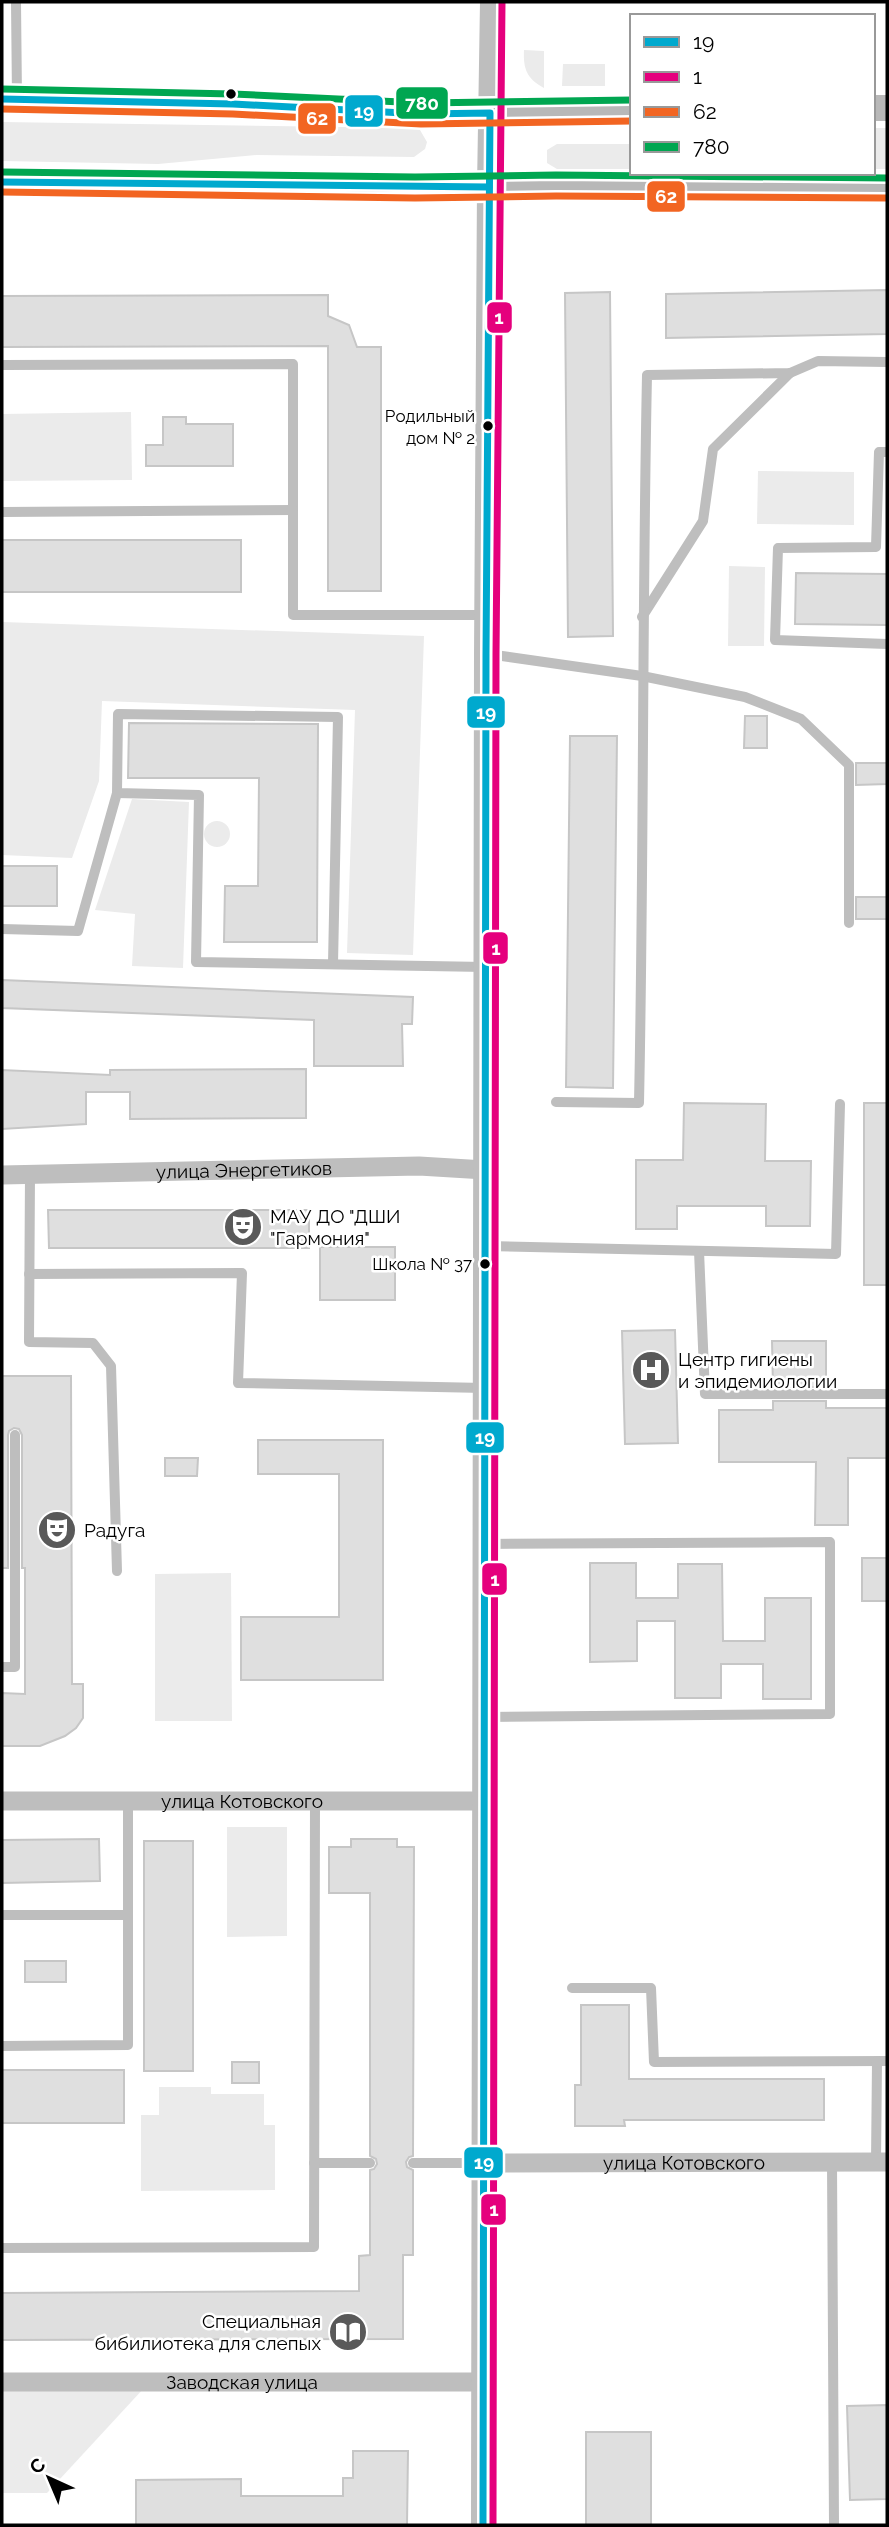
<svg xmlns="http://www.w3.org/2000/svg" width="889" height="2527" viewBox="0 0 889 2527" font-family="Raleway,sans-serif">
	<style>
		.green { fill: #ebebeb }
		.building { fill: #dfdfdf; stroke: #c6c6c6; stroke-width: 2 }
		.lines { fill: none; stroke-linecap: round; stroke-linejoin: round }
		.service { stroke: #bebebe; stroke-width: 10 }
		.minor { stroke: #bebebe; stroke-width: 19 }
		.tertiary { stroke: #bebebe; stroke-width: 24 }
		.secondary { stroke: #b8b8b8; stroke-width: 26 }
		.bus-1-casing { stroke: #fff; stroke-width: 12 }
		.bus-2-casing { stroke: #fff; stroke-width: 12 }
		.bus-3-casing { stroke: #fff; stroke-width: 12 }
		.bus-4-casing { stroke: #fff; stroke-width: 12 }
		.bus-1 { stroke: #00a9ce; stroke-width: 7 }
		.bus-2 { stroke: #e5007d; stroke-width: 7 }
		.bus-3 { stroke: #f26522; stroke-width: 7 }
		.bus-4 { stroke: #00a651; stroke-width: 7 }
		.bus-dot { fill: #000; stroke: #fff; stroke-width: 2.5 }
		.labels { text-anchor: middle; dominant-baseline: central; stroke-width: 5; stroke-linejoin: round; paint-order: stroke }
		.bus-label { font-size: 17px; fill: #000; stroke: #fff; text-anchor: end }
		.street-label { font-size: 19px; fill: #000; stroke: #fff }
		.poi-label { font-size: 19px; fill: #000; stroke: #fff; text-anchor: start }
		.line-badge { stroke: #fff; stroke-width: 2.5 }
		.badge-label { font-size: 19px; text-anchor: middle; font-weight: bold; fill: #fff }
	</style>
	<rect width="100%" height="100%" fill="#fff"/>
	<g class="green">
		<path d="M 524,50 L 544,51 L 544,88 C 527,79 523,69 524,50 Z"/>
		<polygon points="563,64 605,64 605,86 562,86"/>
		<polygon points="2,122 413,128 420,130 427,142 425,149 414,157 257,155 158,164 2,161"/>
		<rect x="873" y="128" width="14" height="41"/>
		<polygon points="557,144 632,144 632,169 557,169 547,163 547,150"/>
		<polygon points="131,412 132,480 2,481 2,414"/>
		<polygon points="758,471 854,472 854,525 757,524"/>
		<polygon points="729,566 765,567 764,646 728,646"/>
		<polygon points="2,622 424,636 413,955 347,953 355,710 102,701 99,781 72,858 2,855"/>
		<polygon points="132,799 189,802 183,968 132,966 135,914 95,910"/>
		<circle cx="217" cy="834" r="13"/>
		<polygon points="231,1573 232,1721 155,1721 155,1574"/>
		<polygon points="227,1827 287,1827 287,1936 227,1937"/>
		<polygon points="159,2087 211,2087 211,2094 264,2094 264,2125 275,2125 275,2190 141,2191 141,2115 159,2115"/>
		<polygon points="2,2387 144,2388 47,2493 2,2493"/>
	</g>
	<g class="building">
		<polygon points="887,290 887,334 666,338 666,294"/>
		<polygon points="610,292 613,636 568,637 565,293"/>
		<polygon points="328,295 328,316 349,325 357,347 381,347 381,591 328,591 328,346 2,347 2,296"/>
		<polygon points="163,417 186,417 186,424 233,424 233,466 146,466 146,445 163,445"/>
		<rect x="2" y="540" width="239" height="52"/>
		<polygon points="796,573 887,574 887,625 795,624"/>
		<polygon points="745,716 767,716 767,748 744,748"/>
		<polygon points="129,723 318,724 317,942 224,942 225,886 258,886 259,778 128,778"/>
		<polygon points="570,736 617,736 613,1088 566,1087"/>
		<polygon points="856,763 887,763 887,784 856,785"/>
		<rect x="2" y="866" width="55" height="40"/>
		<rect x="856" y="897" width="31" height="22"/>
		<polygon points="2,980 413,997 412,1024 402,1024 403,1066 314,1066 314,1020 2,1008"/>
		<polygon points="306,1069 306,1118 130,1119 130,1092 86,1092 86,1124 2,1129 2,1070 110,1075 110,1070"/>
		<polygon points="684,1103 766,1104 765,1161 811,1161 810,1226 766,1226 766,1206 677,1206 677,1229 636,1229 636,1160 683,1160"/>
		<rect x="864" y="1103" width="23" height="182"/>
		<polygon points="48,1210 309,1210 309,1248 49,1248"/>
		<rect x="320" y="1247" width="75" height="53"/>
		<polygon points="675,1330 678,1443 625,1444 622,1331"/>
		<polygon points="772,1341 826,1341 826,1387 773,1387"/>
		<polygon points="2,1376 71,1376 72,1684 83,1684 83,1718 76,1728 65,1736 40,1746 2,1746 2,1693 25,1694 25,1568 22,1568 22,1435 19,1429 14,1428 9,1431 8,1435 8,1568 2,1568"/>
		<polygon points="773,1401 826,1401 826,1408 887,1408 887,1458 848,1458 848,1525 815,1525 816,1462 719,1462 719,1410 773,1410"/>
		<polygon points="258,1440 383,1440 383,1680 241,1680 241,1617 339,1617 339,1474 258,1474"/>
		<polygon points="165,1458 198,1458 197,1476 165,1476"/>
		<rect x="862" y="1558" width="25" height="43"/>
		<polygon points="590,1563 636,1563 636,1598 678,1598 678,1564 722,1564 723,1641 765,1641 765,1598 811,1598 811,1699 763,1699 763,1664 721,1664 721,1698 675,1698 675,1621 637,1621 637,1661 590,1662"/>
		<polygon points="99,1839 100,1881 2,1883 2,1840"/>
		<polygon points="351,1839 397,1839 397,1847 414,1847 413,2156 409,2157 406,2162 407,2167 413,2170 413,2255 403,2255 403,2339 2,2340 2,2293 359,2291 359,2256 370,2255 370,2170 374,2169 377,2164 376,2159 370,2156 370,1893 329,1893 329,1847 351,1847"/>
		<rect x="144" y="1841" width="49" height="230"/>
		<rect x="25" y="1961" width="41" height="21"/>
		<polygon points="581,2005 629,2005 629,2079 824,2079 824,2120 624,2120 625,2126 575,2126 575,2085 581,2085"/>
		<rect x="232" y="2062" width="27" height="21"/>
		<rect x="2" y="2070" width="122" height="53"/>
		<polygon points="887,2405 887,2499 850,2500 847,2406"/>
		<rect x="586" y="2432" width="65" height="93"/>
		<polygon points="353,2451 408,2451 407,2525 136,2525 136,2480 241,2479 241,2496 343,2496 343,2478 353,2478"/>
	</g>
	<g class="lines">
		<g class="service">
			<polyline points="16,2 17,99"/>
			<polyline points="2,365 293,364 293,615 485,615"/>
			<polyline points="887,452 879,452 876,547 778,548 775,640 887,644"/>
			<polyline points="2,512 293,510"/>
			<polyline points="642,617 703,521 713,449 790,373"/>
			<polyline points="488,654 642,676 745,697 801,719 849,765 849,923"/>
			<polyline points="2,929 78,931 117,793"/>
			<polyline points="333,964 338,717 118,714 117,793 199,795 196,962 485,967"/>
			<path d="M 556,1102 L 639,1103 C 644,861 642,618 647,375 L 790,373 L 818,361 L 887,362"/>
			<polyline points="30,1174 29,1342 93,1343 111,1366 117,1571"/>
			<polyline points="486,1246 836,1254 840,1104"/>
			<polyline points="699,1251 705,1394 886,1394"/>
			<polyline points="29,1274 242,1273 238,1383 485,1388"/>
			<polyline points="2,1667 15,1667 15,1435"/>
			<polyline points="484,1717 830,1714 830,1542 485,1544"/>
			<polyline points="2,1915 128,1915"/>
			<polyline points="572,1988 651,1988 654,2062 887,2061"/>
			<polyline points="2,2046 128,2045 128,1801"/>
			<polyline points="832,2162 834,2525"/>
			<polyline points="876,2162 877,2061"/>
			<polyline points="314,2163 370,2163"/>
			<polyline points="413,2163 483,2163"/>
			<polyline points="2,2248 314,2247 315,1801"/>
		</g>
		<g class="minor">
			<path id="s1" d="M 2,1175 L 419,1166 L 485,1170"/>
			<path id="s2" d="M 2,1801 L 483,1801"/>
			<path id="s3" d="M 483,2163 L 887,2162"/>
			<path id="s4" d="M 2,2382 L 483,2382"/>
		</g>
		<polyline class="tertiary" points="483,2525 486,654 489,187 492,2"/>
		<g class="secondary">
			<polyline points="2,99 233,104 422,114 632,110"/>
			<polyline points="873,108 887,108"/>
			<polyline points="2,182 415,188 556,185 887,188"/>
		</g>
		<defs>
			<g id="bus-1">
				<polyline points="2,99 233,104 422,114 490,113 486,654 483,2525"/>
				<polyline points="2,182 489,187"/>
			</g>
			<polyline id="bus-2" points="493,2525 496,654 502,2"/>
			<g id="bus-3">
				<polyline points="2,109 233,114 421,124 632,121"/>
				<polyline points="2,192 415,198 556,196 887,198"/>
			</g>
			<g id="bus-4">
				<polyline points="2,89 233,94 422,103 632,100"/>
				<polyline points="2,172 415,177 556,175 887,178"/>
			</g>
		</defs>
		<use href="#bus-1" class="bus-1-casing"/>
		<use href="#bus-2" class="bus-2-casing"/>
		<use href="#bus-3" class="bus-3-casing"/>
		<use href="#bus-4" class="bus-4-casing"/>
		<use href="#bus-1" class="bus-1"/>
		<use href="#bus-2" class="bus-2"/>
		<use href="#bus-3" class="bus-3"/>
		<use href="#bus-4" class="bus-4"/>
	</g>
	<defs>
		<symbol id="theatre-disc" viewBox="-11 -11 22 22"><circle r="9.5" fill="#595959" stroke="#fff"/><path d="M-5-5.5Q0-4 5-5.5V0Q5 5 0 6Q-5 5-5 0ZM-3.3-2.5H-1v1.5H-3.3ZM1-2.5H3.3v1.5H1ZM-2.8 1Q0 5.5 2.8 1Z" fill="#fff"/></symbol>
		<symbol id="hospital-disc" viewBox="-11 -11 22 22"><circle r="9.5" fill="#595959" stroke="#fff"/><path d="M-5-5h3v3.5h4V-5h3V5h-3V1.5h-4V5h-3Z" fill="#fff"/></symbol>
		<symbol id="library-disc" viewBox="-11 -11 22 22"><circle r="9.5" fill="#595959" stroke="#fff"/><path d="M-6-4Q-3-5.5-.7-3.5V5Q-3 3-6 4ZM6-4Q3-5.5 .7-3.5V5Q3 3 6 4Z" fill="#fff"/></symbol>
	</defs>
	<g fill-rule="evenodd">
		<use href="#theatre-disc" x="221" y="1205" width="44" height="44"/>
		<use href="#hospital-disc" x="629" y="1348" width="44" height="44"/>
		<use href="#theatre-disc" x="35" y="1508" width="44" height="44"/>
		<use href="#library-disc" x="326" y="2310" width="44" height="44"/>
	</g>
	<g class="bus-dot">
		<circle cx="231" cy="94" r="6"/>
		<circle cx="488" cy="426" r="6"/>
		<circle cx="485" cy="1264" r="6"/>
	</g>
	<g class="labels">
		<g class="bus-label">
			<text x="475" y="416">Родильный<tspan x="475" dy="22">дом № 2</tspan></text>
			<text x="472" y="1264">Школа № 37</text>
		</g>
		<g class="street-label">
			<text stroke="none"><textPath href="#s1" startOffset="242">улица Энергетиков</textPath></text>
			<text stroke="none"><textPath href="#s2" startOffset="240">улица Котовского</textPath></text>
			<text stroke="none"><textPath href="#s3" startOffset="201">улица Котовского</textPath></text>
			<text stroke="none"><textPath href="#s4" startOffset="240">Заводская улица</textPath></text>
		</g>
		<g class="poi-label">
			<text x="270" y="1216">МАУ ДО "ДШИ<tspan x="270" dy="22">"Гармония"</tspan></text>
			<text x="678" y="1359">Центр гигиены<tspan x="678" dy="22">и эпидемиологии</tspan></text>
			<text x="84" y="1530">Радуга</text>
			<text x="321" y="2321" text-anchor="end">Специальная<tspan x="321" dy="22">бибилиотека для слепых</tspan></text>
		</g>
	</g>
	<g class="line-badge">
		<rect x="395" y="86" width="54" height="34" rx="7" fill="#00a651"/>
		<rect x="344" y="94" width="40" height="34" rx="7" fill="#00a9ce"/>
		<rect x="297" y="102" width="40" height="33" rx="7" fill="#f26522"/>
		<rect x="646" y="180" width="40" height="33" rx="7" fill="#f26522"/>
		<rect x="486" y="301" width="27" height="33" rx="7" fill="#e5007d"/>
		<rect x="466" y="695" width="40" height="34" rx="7" fill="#00a9ce"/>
		<rect x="482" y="931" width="27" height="34" rx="7" fill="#e5007d"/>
		<rect x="465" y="1421" width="40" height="33" rx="7" fill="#00a9ce"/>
		<rect x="481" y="1562" width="27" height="34" rx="7" fill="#e5007d"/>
		<rect x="463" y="2146" width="41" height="33" rx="7" fill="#00a9ce"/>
		<rect x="480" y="2193" width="27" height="33" rx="7" fill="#e5007d"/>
	</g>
	<g class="badge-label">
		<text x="422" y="110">780</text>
		<text x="364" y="118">19</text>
		<text x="317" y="125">62</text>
		<text x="666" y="203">62</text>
		<text x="499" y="324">1</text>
		<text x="486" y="719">19</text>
		<text x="496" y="955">1</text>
		<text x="485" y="1444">19</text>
		<text x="495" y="1586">1</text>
		<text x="484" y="2169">19</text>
		<text x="494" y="2216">1</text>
	</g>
	<rect width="889" height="2527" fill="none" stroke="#000000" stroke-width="7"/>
	<rect x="630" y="14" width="245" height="161" fill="#ffffff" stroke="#999999" stroke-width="2"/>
	<rect x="644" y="37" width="35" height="10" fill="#00a9ce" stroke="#999999" stroke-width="2"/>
	<text x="693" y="49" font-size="21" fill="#000000">19</text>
	<rect x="644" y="72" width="35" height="10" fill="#e5007d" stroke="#999999" stroke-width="2"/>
	<text x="693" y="84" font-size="21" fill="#000000">1</text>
	<rect x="644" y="107" width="35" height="10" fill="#f26522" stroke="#999999" stroke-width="2"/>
	<text x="693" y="119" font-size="21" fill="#000000">62</text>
	<rect x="644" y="142" width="35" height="10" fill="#00a651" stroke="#999999" stroke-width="2"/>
	<text x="693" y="154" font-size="21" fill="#000000">780</text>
	<g transform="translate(49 2478) rotate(316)" stroke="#ffffff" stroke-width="5" paint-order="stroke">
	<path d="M0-5L12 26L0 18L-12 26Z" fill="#000000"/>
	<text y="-10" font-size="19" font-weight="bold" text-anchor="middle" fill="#000000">С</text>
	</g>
</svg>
